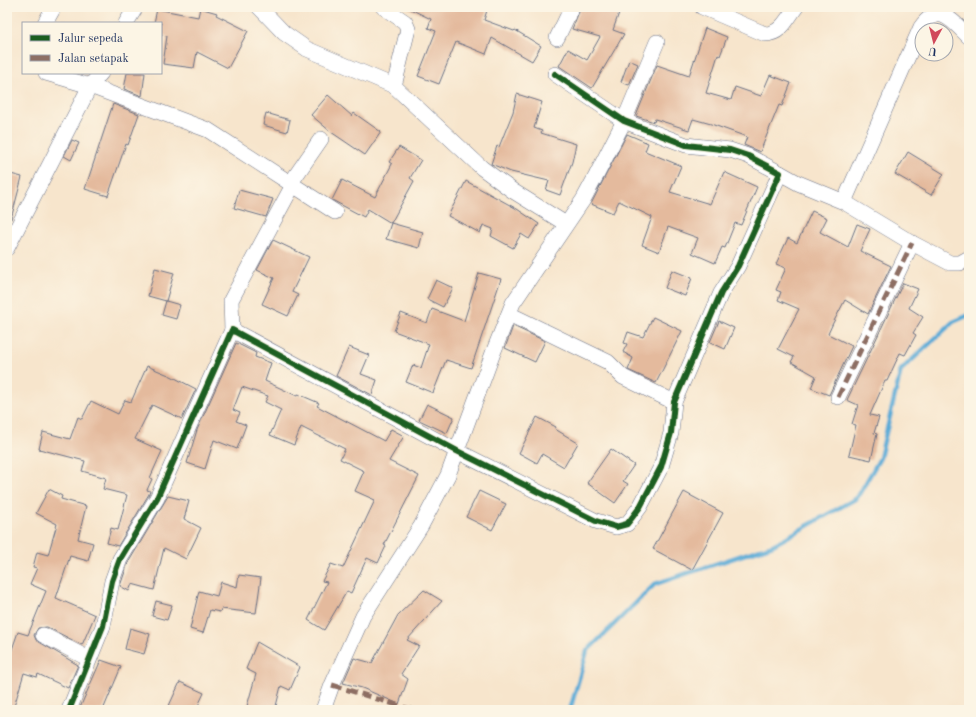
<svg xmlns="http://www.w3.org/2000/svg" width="976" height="717" viewBox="0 0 976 717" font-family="'Old Standard TT',serif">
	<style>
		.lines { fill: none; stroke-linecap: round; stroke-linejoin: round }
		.stream { stroke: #5dacd7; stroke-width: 4.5 }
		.building { fill: #e4ba9d }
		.minor-casing { stroke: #686f84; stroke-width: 16 }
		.minor { stroke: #fff; stroke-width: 15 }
		.quiet { stroke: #8d6e63; stroke-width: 5; stroke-dasharray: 10 5; stroke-linecap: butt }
		.cycleway-casing { stroke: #fcf5e5; stroke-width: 8 }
		.cycleway { stroke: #1b5e20; stroke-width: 6 }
	</style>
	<rect width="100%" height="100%" fill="#fcf5e5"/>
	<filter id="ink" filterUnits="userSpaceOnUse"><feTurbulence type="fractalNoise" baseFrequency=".025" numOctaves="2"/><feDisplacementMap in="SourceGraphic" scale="8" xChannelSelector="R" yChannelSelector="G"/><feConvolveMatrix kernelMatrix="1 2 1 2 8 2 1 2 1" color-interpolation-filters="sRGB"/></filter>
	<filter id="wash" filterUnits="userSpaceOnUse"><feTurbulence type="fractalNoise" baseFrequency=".012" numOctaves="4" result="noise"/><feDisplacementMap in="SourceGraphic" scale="16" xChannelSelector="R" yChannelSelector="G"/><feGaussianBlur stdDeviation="0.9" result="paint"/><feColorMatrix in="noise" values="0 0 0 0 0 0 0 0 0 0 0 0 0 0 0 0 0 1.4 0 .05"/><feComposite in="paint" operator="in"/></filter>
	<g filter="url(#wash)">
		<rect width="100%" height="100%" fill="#f7e5cc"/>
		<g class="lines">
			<polyline class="stream" points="570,710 587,651 655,584 773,545 857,498 880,458 901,370 953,322 969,315"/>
		</g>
		<g id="blocks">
			<g class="building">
				<polygon points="406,7 488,7 484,20 514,31 515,30 541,46 532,61 492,38 486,54 456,42 439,84 418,76 436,31 428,28 431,19"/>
				<polygon points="581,7 596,11 598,7 621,7 613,30 624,34 592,88 559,66 568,49 587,60 600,37 572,29"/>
				<polygon points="200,8 217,13 216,15 248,31 228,68 197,52 194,68 163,64 167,36 161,35 161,23 154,23 157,9 198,17"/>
				<polygon points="705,28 727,37 720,56 718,55 706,93 731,100 735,87 761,96 770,75 791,83 782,106 779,105 760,152 744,145 747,137 711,124 693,119 689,130 655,119 654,122 636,116 657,65 689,76"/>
				<polygon points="629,60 638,64 629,85 621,82"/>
				<polygon points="127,73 145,73 142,96 124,89"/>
				<polygon points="517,94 542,102 534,128 542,131 541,133 576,144 572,162 560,195 546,190 549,181 511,172 491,164 497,146 499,147 513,112"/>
				<polygon points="328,95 352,116 354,113 381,132 365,155 331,132 311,115"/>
				<polygon points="113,104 139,114 128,145 126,144 108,196 85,189"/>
				<polygon points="266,113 290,120 287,132 263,125"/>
				<polygon points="627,134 648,143 645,151 681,166 670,192 710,204 724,172 757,187 741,225 735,223 725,248 722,247 715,263 692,253 698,238 668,227 659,252 642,245 652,217 619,201 613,213 591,204"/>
				<polygon points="72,140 79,143 71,160 64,156"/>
				<polygon points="399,147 421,160 410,178 414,181 391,223 368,209 364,217 332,200 342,180 375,197 392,164 389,162"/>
				<polygon points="908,152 944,174 931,195 895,174"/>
				<polygon points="7,173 22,177 11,219 7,218"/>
				<polygon points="466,181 517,209 539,224 529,239 521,234 513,248 491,236 493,229 483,225 480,233 448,216"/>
				<polygon points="239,190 273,199 266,217 234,208"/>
				<polygon points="812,211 827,218 820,232 848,247 857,224 870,229 860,251 891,266 868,314 845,300 833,323 828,334 852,346 829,395 811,388 816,376 791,362 794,357 778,349 799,309 778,300 781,292 776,290 786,268 776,264 788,238 797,243"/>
				<polygon points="391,223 423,232 419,248 386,239"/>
				<polygon points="273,240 309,257 292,292 298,295 288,316 262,304 274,278 257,270"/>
				<polygon points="155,268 174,273 166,301 148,296"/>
				<polygon points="672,270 692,278 685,296 665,288"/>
				<polygon points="479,273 501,279 471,368 446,360 433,393 406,382 413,365 421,368 429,344 394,331 401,313 427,323 432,309 464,321"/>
				<polygon points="436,280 453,288 443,307 427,299"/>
				<polygon points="903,283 918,289 909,308 923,317 913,333 916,335 905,355 900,353 887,381 885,381 870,415 879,417 874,433 877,434 871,460 849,455 856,425 852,424 858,405 847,400"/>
				<polygon points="166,301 180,305 176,319 162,315"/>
				<polygon points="653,317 682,331 656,383 628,370 633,358 623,352 627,344 624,343 628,332 643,337"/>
				<polygon points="719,321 734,328 725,349 710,342"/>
				<polygon points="513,326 545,341 535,362 505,348"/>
				<polygon points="236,343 256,353 255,357 271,363 265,381 297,396 298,394 319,403 317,406 384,441 391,429 404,436 389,461 419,476 384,545 386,546 378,563 367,558 351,593 347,591 324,630 308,620 327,582 322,581 331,564 343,568 375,500 355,491 364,471 340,459 345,449 301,427 294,445 270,435 281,410 265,402 268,396 242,387 233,410 240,413 236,421 246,425 237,449 214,440 205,469 187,463 197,430"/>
				<polygon points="349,347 369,355 361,374 377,380 372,395 336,376"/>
				<polygon points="147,366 171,376 196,389 182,419 152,405 135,439 162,451 150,478 152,479 147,490 150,491 149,494 118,546 107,543 111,528 118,530 127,495 103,489 106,478 82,471 85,461 39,449 43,432 70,439 78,417 82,419 91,401 118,414 125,400 131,402"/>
				<polygon points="427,404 454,417 447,433 419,420"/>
				<polygon points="537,417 556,427 555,429 578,443 564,467 542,454 537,463 519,453"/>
				<polygon points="611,449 634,465 623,481 628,484 615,503 587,483"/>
				<polygon points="49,489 62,496 61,499 86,506 78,539 93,543 88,561 70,556 56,598 95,615 82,645 47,627 38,628 34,635 36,640 78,665 68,688 38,674 37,677 24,673 13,710 7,710 7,664 18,632 28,635 46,591 30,584 37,568 33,567 37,552 48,555 57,524 36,513"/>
				<polygon points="479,491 506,504 492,530 466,517"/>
				<polygon points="684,492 723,513 692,570 653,549"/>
				<polygon points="168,496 189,501 184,519 201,528 186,559 164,548 154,590 132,584 129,591 120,586 128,563"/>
				<polygon points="239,575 261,578 256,613 221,609 220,612 210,610 203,633 190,629 199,591 217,596 221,582 237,587"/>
				<polygon points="424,590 442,601 407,640 419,646 401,674 408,679 399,704 362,688 343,683 354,658 372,663 398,615"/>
				<polygon points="156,601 172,605 167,620 152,616"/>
				<polygon points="130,628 150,634 144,654 125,649"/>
				<polygon points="257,642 300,667 290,690 281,686 275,710 246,710 256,674 246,669"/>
				<polygon points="101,660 121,667 103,710 79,710"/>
				<polygon points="180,682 204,693 196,710 167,710"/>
			</g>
		</g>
	</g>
	<g filter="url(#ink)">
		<use href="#blocks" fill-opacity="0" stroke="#686f84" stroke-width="1"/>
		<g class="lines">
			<defs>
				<g id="minor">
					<polyline points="259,7 284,33 307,49 394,86"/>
					<polyline points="383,7 405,22 408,29 394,86 482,168 513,191 566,224"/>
					<path d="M 702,7 L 765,34 C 781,34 787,19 796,7"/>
					<polyline points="45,23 54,7"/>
					<polyline points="126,23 136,7"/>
					<polyline points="557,38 572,7"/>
					<polyline points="101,73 90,86 208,130 293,185 231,300 232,330"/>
					<path d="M 780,173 L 798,183 L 844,202 L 921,27 C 939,1 953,22 969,37"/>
					<polyline points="290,184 321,139"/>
					<polyline points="293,185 335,212"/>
					<polyline points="844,202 912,243 950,263 960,263 969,258"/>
					<polyline points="7,248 90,86 46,73"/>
					<polyline points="509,314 608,362 623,377 674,402"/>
					<polyline points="838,397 912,243"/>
					<polyline points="43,635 89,659"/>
					<polyline points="69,710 103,626 112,581 120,559 157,498 232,330 457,451 596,521 616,527 627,524 631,519 640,507 661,467 671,433 674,402 721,293 738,266 780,173 748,156 730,150 686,145 624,121 555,74"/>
					<polyline points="323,710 332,685 363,616 421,526 448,475 493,353 513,303 583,200 596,176 624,121 657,42"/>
				</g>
			</defs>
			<use href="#minor" class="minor-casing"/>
			<use href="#minor" class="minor"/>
			<g class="quiet">
				<polyline points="838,397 912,243"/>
				<polyline points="332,685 413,710"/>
			</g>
			<defs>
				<polyline id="cycleway" points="69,710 103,626 112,581 120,559 157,498 232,330 457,451 596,521 616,527 627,524 631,519 640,507 661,467 671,433 674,402 721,293 738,266 780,173 748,156 730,150 686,145 624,121 555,74"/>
			</defs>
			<use href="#cycleway" class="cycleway-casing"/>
			<use href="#cycleway" class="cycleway"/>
		</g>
	</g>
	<rect width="976" height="717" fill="none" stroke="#fcf5e5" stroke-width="24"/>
	<rect x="22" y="22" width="140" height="52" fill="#fcf5e5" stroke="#a2a6af"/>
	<rect x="30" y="35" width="20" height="6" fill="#1b5e20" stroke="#a2a6af"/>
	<text x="58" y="42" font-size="12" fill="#1b2f5e">Jalur sepeda</text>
	<rect x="30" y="55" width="20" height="6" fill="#8d6e63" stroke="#a2a6af"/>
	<text x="58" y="62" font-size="12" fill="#1b2f5e">Jalan setapak</text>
	<g transform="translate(934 42) rotate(187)"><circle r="19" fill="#fcf5e5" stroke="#a2a6af"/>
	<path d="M0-3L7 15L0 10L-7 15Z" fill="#d1495b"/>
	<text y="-6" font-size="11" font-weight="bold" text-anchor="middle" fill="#1b2f5e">U</text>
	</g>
</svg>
